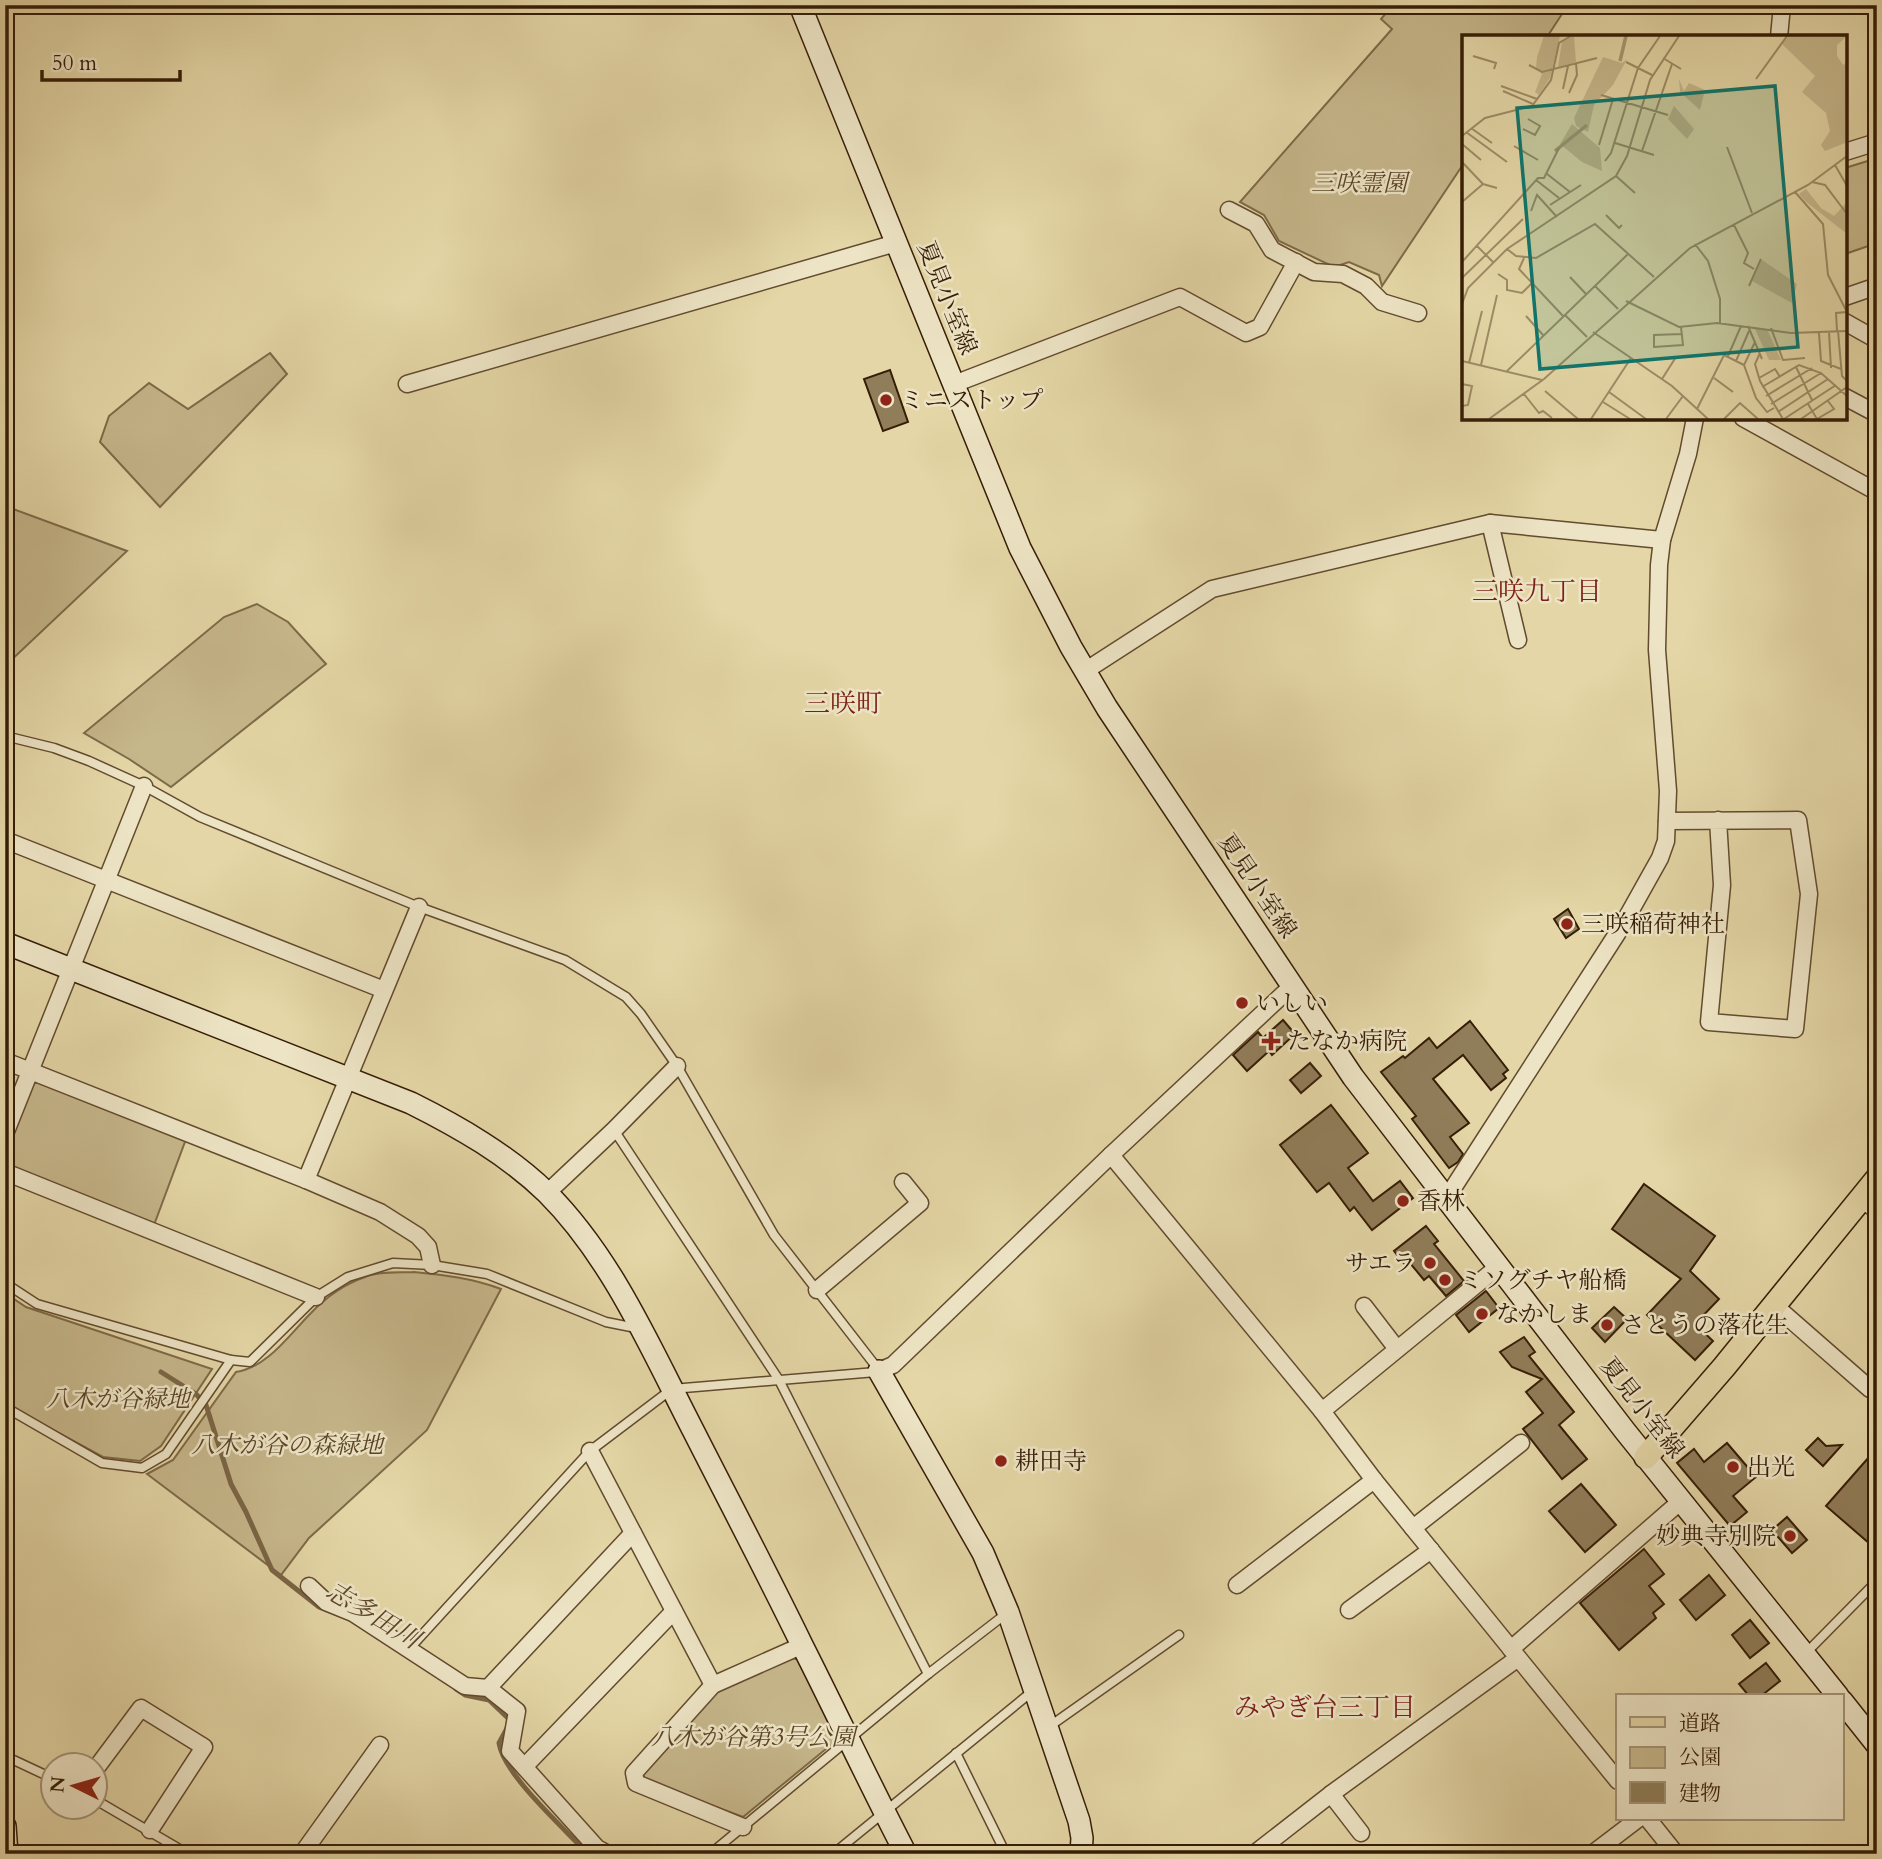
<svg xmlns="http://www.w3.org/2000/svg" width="1882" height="1859" viewBox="0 0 1882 1859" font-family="Cardo,'Noto Serif JP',serif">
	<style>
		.green { fill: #c6b78b; stroke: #7e6a48; stroke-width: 2 }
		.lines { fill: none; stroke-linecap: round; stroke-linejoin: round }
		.stream { stroke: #7b6646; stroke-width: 5 }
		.building { fill: #907d59; stroke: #361d06; stroke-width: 2 }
		.lane-casing { stroke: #624b2e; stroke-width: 11 }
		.street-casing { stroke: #624b2e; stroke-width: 19 }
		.secondary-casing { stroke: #361d06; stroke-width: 24 }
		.primary-casing { stroke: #361d06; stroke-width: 26 }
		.lane { stroke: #ede4c5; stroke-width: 8 }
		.street { stroke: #ede4c5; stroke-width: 16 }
		.secondary { stroke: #ede4c5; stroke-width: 21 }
		.primary { stroke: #e4d6a6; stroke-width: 23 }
		.poi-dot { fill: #8f2418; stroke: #ede4c5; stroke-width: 2.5 }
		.labels { text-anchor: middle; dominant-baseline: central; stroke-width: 5; stroke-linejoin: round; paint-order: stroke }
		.park-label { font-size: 24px; font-style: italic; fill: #5a4427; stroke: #ede4c5 }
		.street-label { font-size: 24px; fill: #361d06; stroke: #ede4c5 }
		.poi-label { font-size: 24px; fill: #361d06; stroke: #ede4c5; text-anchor: start }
		.neighbourhood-label { font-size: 26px; fill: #7a1f14; stroke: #ede4c5 }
		.water-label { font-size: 26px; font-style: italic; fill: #5e482b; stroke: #ede4c5 }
		.inset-river { fill: none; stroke: #a99770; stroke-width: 3.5 }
		.inset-road { fill: none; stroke: #9e8c66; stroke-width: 2 }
		.view { fill: #0f766e; fill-opacity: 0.15; stroke: #0f766e; stroke-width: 3.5 }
		.inset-edge { fill: none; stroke: #361d06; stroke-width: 3.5 }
	</style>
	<rect width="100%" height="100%" fill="#e4d6a6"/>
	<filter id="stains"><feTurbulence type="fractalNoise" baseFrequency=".00286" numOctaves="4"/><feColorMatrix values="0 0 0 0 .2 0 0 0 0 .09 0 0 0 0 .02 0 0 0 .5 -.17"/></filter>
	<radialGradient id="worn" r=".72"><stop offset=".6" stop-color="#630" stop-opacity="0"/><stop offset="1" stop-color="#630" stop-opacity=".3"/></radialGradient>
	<g class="green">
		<polygon points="1393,5 1551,5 1562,14 1547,37 1464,37 1464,163 1382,286 1379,275 1349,262 1334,267 1279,241 1264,215 1240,202 1392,29 1381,19"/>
		<polygon points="1877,158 1877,243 1845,254 1845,168"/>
		<polygon points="270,353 287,374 160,507 100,442 109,416 149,383 188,409"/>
		<polygon points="5,506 127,551 5,666"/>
		<polygon points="257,604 288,622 326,664 171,787 129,759 84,733 224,617"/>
		<polygon points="40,1082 186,1139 154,1225 5,1165 5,1150 31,1084"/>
		<path d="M 414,1272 C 444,1275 472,1278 501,1289 L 427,1430 L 309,1538 L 281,1575 L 147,1474 L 173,1460 L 236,1372 C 268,1367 289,1335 311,1313 C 326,1297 345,1284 365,1277 C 379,1271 399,1273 414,1272 Z"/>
		<polygon points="5,1293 26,1307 212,1369 161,1446 140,1461 103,1457 5,1404"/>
		<polygon points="787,1658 797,1659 836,1734 832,1744 743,1817 646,1781 641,1771 721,1688"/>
	</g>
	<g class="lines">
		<g class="stream">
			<polyline points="161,1372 196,1394 206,1405 231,1484 246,1512 272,1570 319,1607 349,1619"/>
			<path d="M 456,1689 L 465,1695 L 489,1700 L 511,1721 L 499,1743 C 504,1775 564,1828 588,1854"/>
		</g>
	</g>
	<g class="building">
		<polygon points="890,370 908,422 883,431 864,379"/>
		<polygon points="1568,909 1579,929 1566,938 1554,919"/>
		<polygon points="1283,1020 1295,1034 1272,1055 1269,1051 1247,1071 1233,1055 1258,1032 1263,1038"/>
		<polygon points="1470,1021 1508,1070 1503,1074 1506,1078 1491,1090 1463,1055 1433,1079 1469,1123 1450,1137 1463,1154 1458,1162 1449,1168 1412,1119 1416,1116 1381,1072 1403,1056 1405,1058 1429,1038 1437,1048"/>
		<polygon points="1310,1063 1321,1076 1301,1093 1290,1080"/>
		<polygon points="1331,1105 1368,1153 1348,1168 1373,1201 1400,1181 1413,1198 1372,1230 1354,1207 1350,1211 1329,1183 1317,1192 1280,1145"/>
		<polygon points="1644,1184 1715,1236 1690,1271 1719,1299 1695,1324 1713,1341 1695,1360 1647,1315 1681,1279 1612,1229"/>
		<polygon points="1426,1226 1438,1241 1434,1244 1464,1281 1446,1296 1429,1276 1424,1280 1410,1263 1406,1266 1394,1251"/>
		<polygon points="1486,1291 1499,1308 1469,1332 1456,1315"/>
		<polygon points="1614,1307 1627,1319 1605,1342 1592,1328"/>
		<polygon points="1524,1337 1535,1352 1529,1356 1574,1412 1559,1425 1587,1459 1562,1479 1523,1429 1543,1413 1526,1392 1542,1379 1512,1367 1500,1352"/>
		<polygon points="1818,1438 1826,1446 1842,1445 1823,1466 1806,1450"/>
		<polygon points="1727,1443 1756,1477 1733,1496 1747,1512 1730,1526 1677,1463 1694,1449 1704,1462"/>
		<polygon points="1877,1448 1877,1550 1826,1506"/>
		<polygon points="1581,1484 1616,1525 1585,1552 1549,1511"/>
		<polygon points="1787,1517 1807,1540 1792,1553 1772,1530"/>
		<polygon points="1644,1549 1664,1574 1649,1586 1664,1604 1653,1613 1656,1618 1619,1650 1580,1603"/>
		<polygon points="1709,1575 1725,1595 1696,1620 1680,1600"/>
		<polygon points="1750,1620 1769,1643 1750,1658 1732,1635"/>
		<polygon points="1766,1663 1780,1681 1761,1696 1749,1696 1739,1684"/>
	</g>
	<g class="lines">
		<defs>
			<g id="lane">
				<polyline points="5,736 54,748 89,761 144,786 200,817 419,907 565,960 626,997 641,1014 677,1066 774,1235 878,1369"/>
				<polyline points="614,1130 779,1380 928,1674"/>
				<polyline points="5,1283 37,1304 231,1360 250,1362 316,1297 348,1277 393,1263 432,1265 487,1274 606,1322 636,1328"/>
				<polyline points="5,1407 102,1463 142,1468 166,1454 231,1360"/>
				<polyline points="410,1648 590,1451 672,1389 876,1372"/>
				<polyline points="1805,1654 1877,1581"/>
				<polyline points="1050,1726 1179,1635"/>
				<polyline points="956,1753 1006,1854"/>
				<polyline points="5,1756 52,1778"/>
				<polyline points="94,1799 188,1854"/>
				<polyline points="710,1854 928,1674 1007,1613"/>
				<polyline points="833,1854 1034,1690"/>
			</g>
			<g id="street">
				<polyline points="1779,37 1782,5"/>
				<polyline points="1845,152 1877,142"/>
				<polyline points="1229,210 1256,224 1272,250 1314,272 1343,274 1366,286 1382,302 1418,313"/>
				<polyline points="1845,297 1877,286"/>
				<polyline points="1845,322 1877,340"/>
				<polyline points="407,384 896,243"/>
				<polyline points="954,384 1180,297 1246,333 1260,327 1296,262"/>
				<polyline points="1845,397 1877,414"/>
				<polyline points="1743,418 1877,492"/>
				<polyline points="1490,523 1518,640"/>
				<polyline points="1085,671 1212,589 1490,523 1662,540"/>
				<polyline points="1667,821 1798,820 1809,894 1795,1029 1709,1022 1722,885 1718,820"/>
				<polyline points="5,840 384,990"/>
				<polyline points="5,1061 306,1180 380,1212 418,1236 428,1247 432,1265"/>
				<polyline points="5,1134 144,786"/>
				<polyline points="1111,1155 1322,1411 1374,1480 1618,1781"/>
				<polyline points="5,1172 316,1297"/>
				<polyline points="306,1180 419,907"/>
				<polyline points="547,1193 614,1130 677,1066"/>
				<polyline points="1861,1198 1877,1211"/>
				<polyline points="1446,1199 1622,926 1660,858 1666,841 1668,791 1657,650 1659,565 1662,540 1688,454 1695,418"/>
				<polyline points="817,1290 920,1203 903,1182"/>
				<polyline points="1774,1305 1870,1389"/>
				<polyline points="1364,1306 1397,1349"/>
				<polyline points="879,1371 893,1365 1111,1155 1292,986"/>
				<polyline points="1322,1411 1499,1266"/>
				<polyline points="590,1451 713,1685"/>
				<polyline points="1413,1528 1521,1443"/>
				<polyline points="1237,1585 1374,1480"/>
				<polyline points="309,1586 326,1602 353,1613 465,1686 488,1688 517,1711 510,1751 597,1848 608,1854"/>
				<polyline points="1349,1610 1431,1550"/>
				<polyline points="1511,1649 1681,1501"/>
				<polyline points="488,1688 633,1533"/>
				<polyline points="525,1766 674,1611"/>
				<polyline points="94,1771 141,1708 204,1747 150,1830"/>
				<polyline points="1331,1794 1361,1833"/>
				<polyline points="1648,1819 1676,1854"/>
				<polyline points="743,1827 636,1783 634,1773 713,1685 803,1645"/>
				<polyline points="302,1854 380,1745"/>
				<polyline points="1254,1854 1331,1794 1518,1658"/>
				<polyline points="1592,1854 1638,1819"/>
			</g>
			<g id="secondary">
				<polyline points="800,5 1020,548 1071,647 1107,708 1353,1077 1625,1431 1838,1696"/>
				<path d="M 5,943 L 411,1103 C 459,1127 508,1155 547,1193 C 613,1259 652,1351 694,1432 C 730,1503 767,1573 802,1645 C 837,1714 870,1785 906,1854"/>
				<polyline points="879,1371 983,1553 1008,1612 1079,1821 1082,1838 1081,1854"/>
				<polyline points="1842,1701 1877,1745"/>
				<polyline points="5,1826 7,1854"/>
			</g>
			<polyline id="primary" points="1646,1457 1724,1367 1877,1179"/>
		</defs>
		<use href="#lane" class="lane-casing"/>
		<use href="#street" class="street-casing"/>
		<use href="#secondary" class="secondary-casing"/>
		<use href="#primary" class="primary-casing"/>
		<use href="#lane" class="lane"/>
		<use href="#street" class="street"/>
		<use href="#secondary" class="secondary"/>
		<use href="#primary" class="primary"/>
	</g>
	<g class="poi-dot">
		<circle cx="886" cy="400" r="7"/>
		<circle cx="1567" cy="924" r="7"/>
		<circle cx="1242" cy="1003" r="7"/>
		<path d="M1267.5 1030.5h7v7h7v7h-7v7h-7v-7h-7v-7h7z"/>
		<circle cx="1403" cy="1201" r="7"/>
		<circle cx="1430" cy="1263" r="7"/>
		<circle cx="1445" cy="1280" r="7"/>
		<circle cx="1482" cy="1314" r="7"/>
		<circle cx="1607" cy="1325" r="7"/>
		<circle cx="1001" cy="1461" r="7"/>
		<circle cx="1733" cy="1467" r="7"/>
		<circle cx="1790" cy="1536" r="7"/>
	</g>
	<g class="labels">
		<g class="park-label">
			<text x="1359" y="183">三咲霊園</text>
			<text x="118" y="1399">八木が谷緑地</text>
			<text x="287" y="1445">八木が谷の森緑地</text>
			<text x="753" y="1737">八木が谷第3号公園</text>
		</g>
		<g class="street-label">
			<text transform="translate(947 298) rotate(68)">夏見小室線</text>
			<text transform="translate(1257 886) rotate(56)">夏見小室線</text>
			<text transform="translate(1642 1408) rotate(52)">夏見小室線</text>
		</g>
		<g class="poi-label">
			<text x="900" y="400">ミニストップ</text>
			<text x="1581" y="924">三咲稲荷神社</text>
			<text x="1256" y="1003">いしい</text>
			<text x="1287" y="1041">たなか病院</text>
			<text x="1417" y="1201">香林</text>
			<text x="1416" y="1263" text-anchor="end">サエラ</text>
			<text x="1459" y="1280">ミソグチヤ船橋</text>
			<text x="1496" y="1314">なかしま</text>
			<text x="1621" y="1325">さとうの落花生</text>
			<text x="1015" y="1461">耕田寺</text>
			<text x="1747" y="1467">出光</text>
			<text x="1776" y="1536" text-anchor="end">妙典寺別院</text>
		</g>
		<g class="neighbourhood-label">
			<text x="1537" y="591">三咲九丁目</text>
			<text x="843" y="703">三咲町</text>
			<text x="1325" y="1707">みやぎ台三丁目</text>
		</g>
		<g class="water-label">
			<text transform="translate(373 1615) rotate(31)">志多田川</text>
		</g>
	</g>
	<g transform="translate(1462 35)">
		<rect width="385" height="385" fill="#e4d6a6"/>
		<path d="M 82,1 L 98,1 L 88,43 L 77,60 L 73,57 L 80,39 L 74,33 L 75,22 ZM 112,1 L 114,27 L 96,32 L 100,7 ZM 326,1 L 385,1 L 375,10 L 375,21 L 381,30 L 385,27 L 383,108 L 363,116 L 359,110 L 368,96 L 364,78 L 340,57 L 353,41 L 320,9 ZM 141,22 L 160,28 L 165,24 L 151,50 L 132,70 L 126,97 L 114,91 L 112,83 ZM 217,44 L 222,56 L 227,48 L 243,55 L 238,75 L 218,57 ZM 212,71 L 232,94 L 225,104 L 206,84 ZM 110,89 L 138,113 L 140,136 L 120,127 L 98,109 ZM 344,154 L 359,173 L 372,181 L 385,167 L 385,199 L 343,166 L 337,159 ZM 300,225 L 335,249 L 330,268 L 290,246 ZM 292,292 L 305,294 L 319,325 L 307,325 Z" fill="#c6b78b"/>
		<path class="inset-river" d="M 158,26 L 164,1M 93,116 L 125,90"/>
		<path class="inset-road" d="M 11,21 L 34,28 L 32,34M 201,23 L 219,34M 164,27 L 190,40M 67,30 L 80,37 L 135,23M 294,44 L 325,1M 39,51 L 75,64M 101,54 L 106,31M 41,56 L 71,69M 107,58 L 115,40 L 114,28M 139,60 L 206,80M 9,93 L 30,108M 61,94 L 73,100 L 78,91 L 66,84M 4,97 L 45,127M 0,101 L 23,83 L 70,71 L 89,45 L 97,8 L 109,1M 153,108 L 192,120M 0,109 L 19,125M 137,110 L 151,64M 52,111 L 76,125M 265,112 L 290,178M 180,116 L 210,29M 143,126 L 149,118 L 176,33 L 198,1M 0,127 L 21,149 L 35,153M 373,130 L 385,151M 85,139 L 108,157M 154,141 L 173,158M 74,145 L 97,163M 350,147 L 363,150 L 385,179M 333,157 L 361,189 L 366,240 L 385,277M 0,167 L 21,149M 88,170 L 119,150M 69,176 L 75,160 L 95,182M 144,180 L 157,193 L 160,190M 272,190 L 286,218 L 282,228 L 292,234M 233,209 L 246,226 L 258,264 L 258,288M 15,211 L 31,227M 45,214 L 54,221 L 74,223 L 133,189 L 192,242M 62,223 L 57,234 L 101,281M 0,227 L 76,143 L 82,143 L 97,113M 36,239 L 45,245 L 45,255 L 60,258 L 71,247M 108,242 L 124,259M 0,243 L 61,184M 133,251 L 156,274M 287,251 L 299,224M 164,266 L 217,292 L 255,288 L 329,298 L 385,296M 0,269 L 6,253 L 45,214 L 154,141 L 165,121 L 188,45 L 217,1M 103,280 L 125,302M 64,281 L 81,300M 286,291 L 300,324M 219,292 L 221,310 L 192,312 L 192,300 L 220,299M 309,293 L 321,325 L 343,323M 375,296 L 374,278 L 385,277M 376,296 L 380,341 L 385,346M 131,297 L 210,351 L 246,384M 367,297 L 369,333M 357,298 L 359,326 L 379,334M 293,307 L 282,330 L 294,363 L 305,377 L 312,373M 298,318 L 293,329 L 298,346 L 321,384M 266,321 L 279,291M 0,326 L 80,345M 274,326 L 287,296M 7,328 L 20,276M 19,330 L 35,260M 334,332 L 350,365M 45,336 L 166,219M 252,343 L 271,357M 297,343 L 313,334 L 318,342M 200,344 L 214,322M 0,349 L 10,351 L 6,370 L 0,371M 300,352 L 337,330 L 359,338 L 385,361M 83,356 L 116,384M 147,357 L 184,384M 62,359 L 77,378 L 81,376 L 90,383M 304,361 L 350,333M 141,367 L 168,384M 309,369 L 359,338M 346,369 L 355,384 L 372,374 L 366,366M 235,374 L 262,320 L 282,330M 316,377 L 366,344M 27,384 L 82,344 L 228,213 L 346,150 L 385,121M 129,384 L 169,323M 204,384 L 221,361M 262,384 L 278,368 L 296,384M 322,384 L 374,350M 339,384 L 385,352"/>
		<path class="view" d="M 313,51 L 336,312 L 78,334 L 55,73 Z"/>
		<rect width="385" height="385" class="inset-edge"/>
	</g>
	<rect width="1882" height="1859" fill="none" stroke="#e4d6a6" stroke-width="28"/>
	<rect x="7" y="7" width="1868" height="1845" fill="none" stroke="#361d06" stroke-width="3.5"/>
	<rect x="14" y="14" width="1854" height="1831" fill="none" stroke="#361d06" stroke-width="2"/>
	<rect x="1616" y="1694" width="228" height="126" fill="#ede4c5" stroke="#a49479" stroke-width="2"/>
	<rect x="1630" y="1717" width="35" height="10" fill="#e4d6a6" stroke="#a49479" stroke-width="2"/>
	<text x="1679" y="1730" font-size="21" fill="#361d06">道路</text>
	<rect x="1630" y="1747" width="35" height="21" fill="#c6b78b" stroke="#a49479" stroke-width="2"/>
	<text x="1679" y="1764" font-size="21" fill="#361d06">公園</text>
	<rect x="1630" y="1782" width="35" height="21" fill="#907d59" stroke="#a49479" stroke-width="2"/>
	<text x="1679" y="1800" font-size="21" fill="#361d06">建物</text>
	<g transform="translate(74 1786) rotate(275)"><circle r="33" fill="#ede4c5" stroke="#a49479" stroke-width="2"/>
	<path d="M0-5L12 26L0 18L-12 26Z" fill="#8f2418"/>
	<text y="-10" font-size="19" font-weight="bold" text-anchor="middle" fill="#361d06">N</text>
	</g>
	<path d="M42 70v10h138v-10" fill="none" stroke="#361d06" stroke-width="3.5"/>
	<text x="52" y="70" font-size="21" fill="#361d06" stroke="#ede4c5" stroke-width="5" paint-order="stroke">50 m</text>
	<rect width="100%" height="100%" filter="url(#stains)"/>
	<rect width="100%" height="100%" fill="url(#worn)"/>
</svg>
